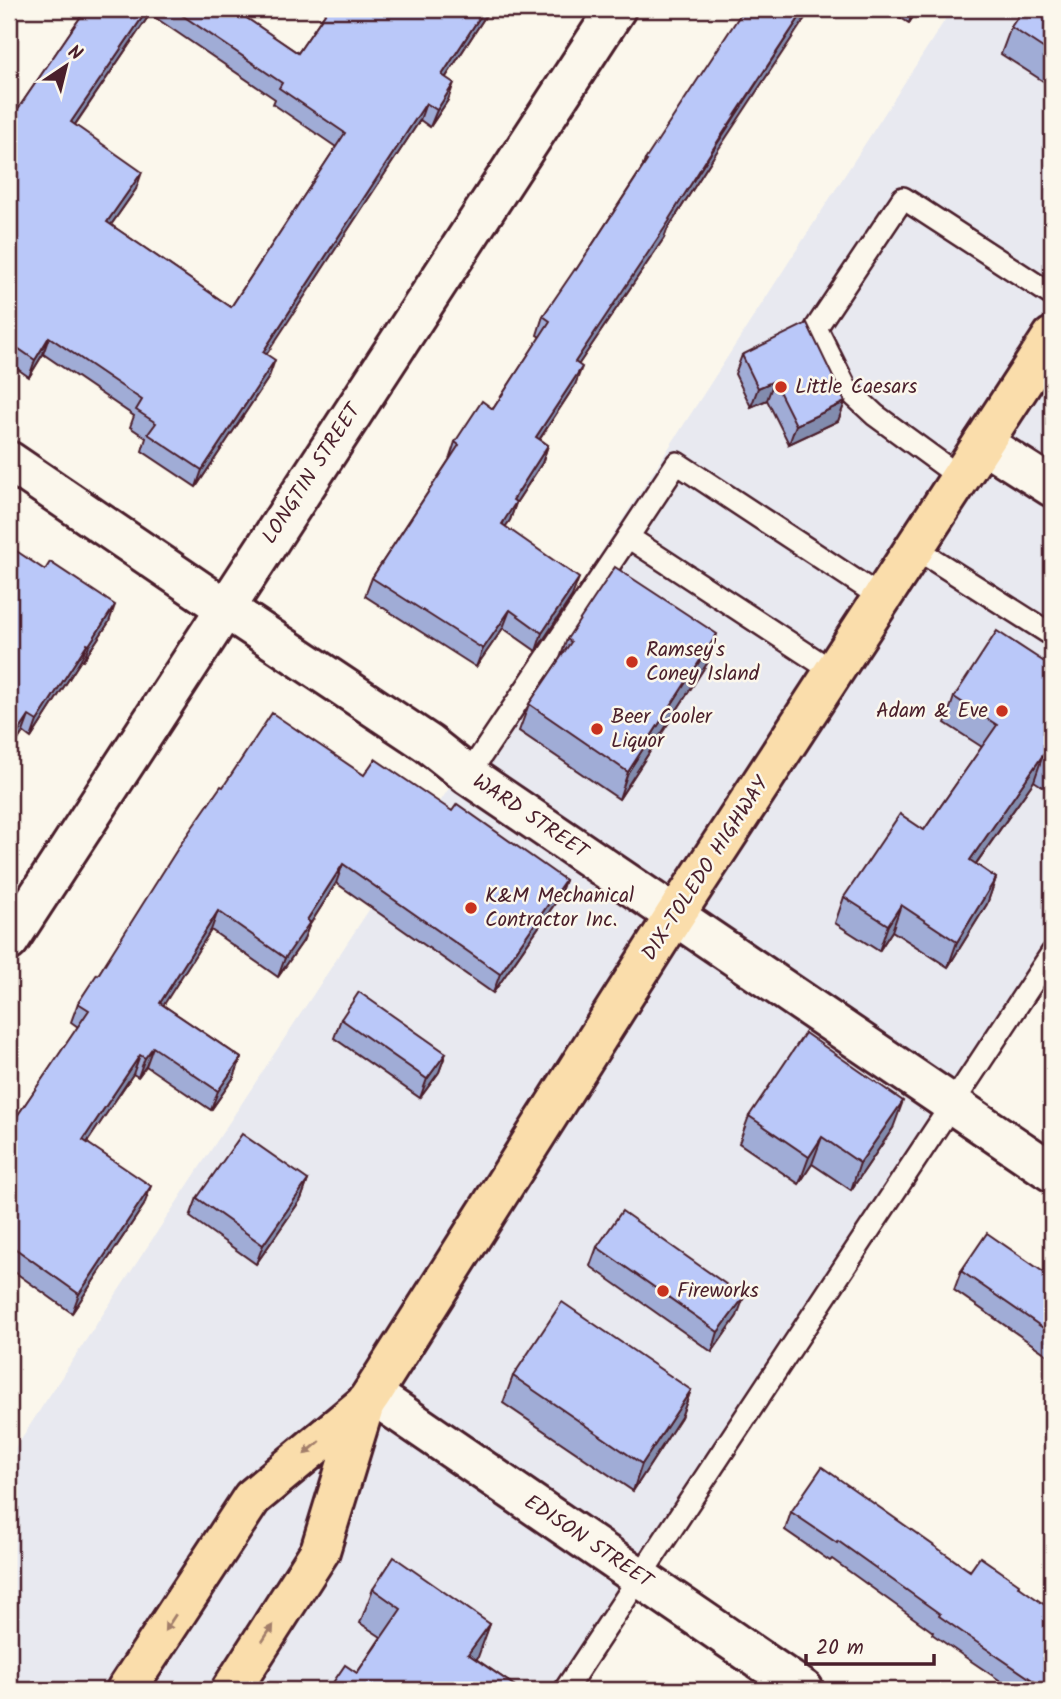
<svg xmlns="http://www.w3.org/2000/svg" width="1061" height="1699" viewBox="0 0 1061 1699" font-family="Kalam,sans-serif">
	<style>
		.built { fill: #e8e9f0 }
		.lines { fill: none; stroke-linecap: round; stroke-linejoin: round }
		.lane-casing { stroke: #4a1f2b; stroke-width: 26 }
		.street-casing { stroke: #4a1f2b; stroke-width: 44 }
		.primary-casing { stroke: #4a1f2b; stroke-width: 44 }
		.lane { stroke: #fbf7ec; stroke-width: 21 }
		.street { stroke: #fbf7ec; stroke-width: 38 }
		.primary { stroke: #faddab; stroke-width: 38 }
		.wall { fill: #a0acd6; stroke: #4a1f2b; stroke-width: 2; fill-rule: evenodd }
		.shaded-wall { fill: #828cae; stroke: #4a1f2b; stroke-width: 2 }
		.building { fill: #bac8f9; stroke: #4a1f2b; stroke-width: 2 }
		.oneway { fill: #a27e6b }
		.poi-dot { fill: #c8321e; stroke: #fbf7ec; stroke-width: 2.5 }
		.labels { text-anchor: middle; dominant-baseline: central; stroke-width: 5; stroke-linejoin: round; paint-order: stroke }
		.poi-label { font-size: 21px; fill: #4a1f2b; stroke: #fbf7ec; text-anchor: start }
		.street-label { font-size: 21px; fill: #4a1f2b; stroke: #fbf7ec }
	</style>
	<rect width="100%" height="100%" fill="#fbf7ec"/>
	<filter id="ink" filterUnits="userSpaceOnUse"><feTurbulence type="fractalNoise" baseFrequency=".0143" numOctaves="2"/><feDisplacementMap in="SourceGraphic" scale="14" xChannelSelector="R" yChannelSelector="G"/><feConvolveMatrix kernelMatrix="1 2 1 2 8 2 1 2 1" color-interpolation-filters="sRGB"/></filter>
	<g filter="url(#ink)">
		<polygon class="built" points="952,9 1052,9 1052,953 565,1690 9,1690 9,1457 461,770"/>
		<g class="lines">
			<defs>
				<g id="lane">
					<polyline points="961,478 875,415 846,388 816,328 903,198 1052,295"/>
					<polyline points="915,548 1052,635"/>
					<polyline points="834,672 628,537 677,463 882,598"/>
					<polyline points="468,775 628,537"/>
					<polyline points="565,1690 1052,953"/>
				</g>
				<g id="street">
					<polyline points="983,443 1052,487"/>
					<polyline points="9,461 225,608 429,744 468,775 1052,1172"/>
					<polyline points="9,941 616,9"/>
					<polyline points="372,1394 804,1690"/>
				</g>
				<g id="primary">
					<polyline points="126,1690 252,1498 365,1404 372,1394 675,915 1052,337"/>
					<polyline points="231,1690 320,1551 365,1404"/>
				</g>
			</defs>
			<use href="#lane" class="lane-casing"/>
			<use href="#street" class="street-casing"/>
			<use href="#primary" class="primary-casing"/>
			<use href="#lane" class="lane"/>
			<use href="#street" class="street"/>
			<use href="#primary" class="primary"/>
		</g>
		<g class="wall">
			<path d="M 86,9 L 241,9 L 238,13 L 298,53 L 328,9 L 490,9 L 446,77 L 448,100 L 430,127 L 420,120 L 266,354 L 269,377 L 196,487 L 142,451 L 146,438 L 130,427 L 134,416 L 43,354 L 29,377 L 9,363 L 9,122 ZM 150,14 L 275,99 L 273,104 L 336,147 L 231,307 L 111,225 L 136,189 L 75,125 Z"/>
			<polygon points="887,9 918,9 909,23"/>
			<polygon points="1052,9 1052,74 1046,83 1001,54 1011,27"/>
			<polygon points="712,159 667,230 664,238 578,365 575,385 540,439 548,445 542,463 516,503 510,520 505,527 572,596 536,651 503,628 476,667 365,596 372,578 449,460 455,442 493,409 540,337 537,335 543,316 576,270 642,168 645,160"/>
			<polygon points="742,355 845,402 838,421 789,444 767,400 751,407 735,374"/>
			<polygon points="9,546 109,622 83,661 81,660 31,738 23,732 9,754"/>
			<polygon points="567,639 708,662 619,799 519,731 529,704 560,658"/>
			<polygon points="1052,667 1052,793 1034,781 976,864 996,878 987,904 948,967 892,931 879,951 835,923 844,897 924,830 982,747 945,723 954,697"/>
			<polygon points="364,775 452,811 565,880 558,899 493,993 336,883 309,926 303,941 278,977 211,930 163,1005 241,1058 234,1077 211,1110 146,1066 138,1077 133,1074 87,1142 144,1205 72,1313 9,1268 9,1128 78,1027 71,1022 78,1003 98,975 223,787"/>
			<polygon points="341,1019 446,1053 439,1072 420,1098 334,1038"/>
			<polygon points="749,1116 893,1128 851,1190 812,1164 799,1184 739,1143"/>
			<polygon points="308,1180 301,1199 256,1264 190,1217 197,1198"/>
			<polygon points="597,1247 737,1316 712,1352 590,1266"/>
			<polygon points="961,1271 1052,1278 1052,1358 954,1290"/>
			<polygon points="513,1376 691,1390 681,1417 633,1491 503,1403"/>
			<polygon points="791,1512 1019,1586 1052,1690 1014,1690 965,1657 932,1634 933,1632 832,1559 830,1561 785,1530"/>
			<polygon points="373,1589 490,1624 476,1659 515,1686 513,1690 328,1690 357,1673 381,1637 360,1623"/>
		</g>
		<g class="shaded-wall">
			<polygon points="148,9 152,9 150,14 65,139 71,122"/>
			<polygon points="485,9 490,9 436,92 442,75"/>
			<polygon points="805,9 811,9 712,159 667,230 664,238 568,380 575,362"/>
			<polygon points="915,9 918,9 909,23 912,13"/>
			<polygon points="1052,67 1052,74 1046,83"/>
			<polygon points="454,83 448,100 430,127 437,110"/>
			<polygon points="426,103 420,120 257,369 263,352"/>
			<polygon points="142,172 136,189 101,239 107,222"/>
			<polygon points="49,337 43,354 29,377 35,360"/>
			<polygon points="275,360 269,377 196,487 202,470"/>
			<polygon points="582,367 575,385 529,455 536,437"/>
			<polygon points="774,381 767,400 751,407 758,388"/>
			<polygon points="845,402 838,421 789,444 796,425"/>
			<polygon points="548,445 542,463 516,503 510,520 495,542 513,500"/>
			<polygon points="579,578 572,596 536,651 542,633"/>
			<polygon points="115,605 109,622 83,661 89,645"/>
			<polygon points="510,610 503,628 476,667 483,649"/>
			<polygon points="717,634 708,662 619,799 628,772"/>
			<polygon points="87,644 81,660 31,738 37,721"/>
			<polygon points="29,716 23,732 9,754 9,746"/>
			<polygon points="1043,755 1034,781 960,886 970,860"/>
			<polygon points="343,864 336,883 309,926 303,941 278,977 285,958 307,920"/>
			<polygon points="996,878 987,904 948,967 957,942"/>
			<polygon points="565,880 558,899 493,993 500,974"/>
			<polygon points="901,905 892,931 879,951 888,925"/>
			<polygon points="218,911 211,930 153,1022 160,1003"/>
			<polygon points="153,1047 146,1066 138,1077 145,1058"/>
			<polygon points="446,1053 439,1072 420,1098 427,1079"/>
			<polygon points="140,1055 133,1074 76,1159 83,1140"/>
			<polygon points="241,1058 234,1077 211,1110 218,1091"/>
			<polygon points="903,1101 893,1128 851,1190 860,1163"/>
			<polygon points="822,1137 812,1164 799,1184 809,1157"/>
			<polygon points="308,1180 301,1199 256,1264 263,1245"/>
			<polygon points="151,1186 144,1205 72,1313 79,1294"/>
			<polygon points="744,1297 737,1316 712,1352 718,1332"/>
			<polygon points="691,1390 681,1417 633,1491 642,1464"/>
			<polygon points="490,1624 478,1657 456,1688 468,1654"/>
		</g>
		<g class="building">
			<polygon points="86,9 148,9 71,122 142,172 107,222 231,307 345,133 279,88 282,83 173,9 236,9 235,10 298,53 328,9 485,9 442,75 454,83 437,110 426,103 263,352 275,360 202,470 148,434 156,423 136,410 142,400 49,337 35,360 9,342 9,122"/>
			<polygon points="744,9 805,9 718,141 669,219 670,220 575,362 582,367 536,437 548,445 513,500 516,502 502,524 579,578 542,633 510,610 483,649 372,578 459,445 455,442 482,401 493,409 550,321 543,316 575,269 576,270 647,161 645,160"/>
			<polygon points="906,9 915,9 912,13"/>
			<polygon points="1023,9 1052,9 1052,54 1011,27"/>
			<polygon points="807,323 845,402 796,425 774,381 758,388 742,355"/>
			<polygon points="9,546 45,570 50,562 115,605 89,645 87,644 37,721 29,716 9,746"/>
			<polygon points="615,567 717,634 628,772 529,704 571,642 567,639"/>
			<polygon points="997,631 1052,667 1052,761 1043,755 970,860 996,878 957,942 901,905 888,925 844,897 900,814 924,830 997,725 954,697"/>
			<polygon points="272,713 364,775 375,759 452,811 457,804 565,880 500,974 343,864 307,920 310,922 285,958 218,911 160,1003 241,1058 218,1091 153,1047 145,1058 140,1055 83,1140 151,1186 79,1294 13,1247 9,1254 9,1128 89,1010 78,1003 97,974 98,975 180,845 221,786 223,787"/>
			<polygon points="359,992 446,1053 427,1079 341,1019"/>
			<polygon points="805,1033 903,1101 860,1163 822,1137 809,1157 749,1116"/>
			<polygon points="242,1134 308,1180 263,1245 197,1198"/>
			<polygon points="622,1211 744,1297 718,1332 597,1247"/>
			<polygon points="987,1233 1052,1278 1052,1334 961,1271"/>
			<polygon points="562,1302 691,1390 642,1464 513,1376"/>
			<polygon points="822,1467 970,1571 980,1557 1019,1584 1018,1586 1052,1610 1052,1690 1050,1689 1049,1690 1047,1690 972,1639 939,1616 940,1614 838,1541 837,1543 791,1512"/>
			<polygon points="394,1557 490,1624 468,1654 515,1686 512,1690 328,1690 345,1665 357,1673 401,1609 373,1589"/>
		</g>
		<defs><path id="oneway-solid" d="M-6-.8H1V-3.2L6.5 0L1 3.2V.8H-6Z" transform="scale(1.75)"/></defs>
		<g class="oneway">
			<use href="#oneway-solid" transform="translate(312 1448) rotate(140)"/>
			<use href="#oneway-solid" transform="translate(170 1623) rotate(123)"/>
			<use href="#oneway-solid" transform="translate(268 1633) rotate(-57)"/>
		</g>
	</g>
	<g class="poi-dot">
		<circle cx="781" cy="387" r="7"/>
		<circle cx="632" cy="662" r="7"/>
		<circle cx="1002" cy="711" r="7"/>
		<circle cx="597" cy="729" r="7"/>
		<circle cx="471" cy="908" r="7"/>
		<circle cx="663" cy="1291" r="7"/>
	</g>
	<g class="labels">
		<g class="poi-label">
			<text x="795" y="387">Little Caesars</text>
			<text x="646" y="650">Ramsey's<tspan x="646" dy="24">Coney Island</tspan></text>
			<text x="988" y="711" text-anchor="end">Adam &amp; Eve</text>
			<text x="611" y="717">Beer Cooler<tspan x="611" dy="24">Liquor</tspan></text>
			<text x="485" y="896">K&amp;M Mechanical<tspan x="485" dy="24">Contractor Inc.</tspan></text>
			<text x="677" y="1291">Fireworks</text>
		</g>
		<g class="street-label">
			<text transform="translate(312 474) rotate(-57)">LONGTIN STREET</text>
			<text transform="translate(530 817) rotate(34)">WARD STREET</text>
			<text transform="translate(706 869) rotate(-57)">DIX-TOLEDO HIGHWAY</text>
			<text transform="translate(588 1542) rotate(34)">EDISON STREET</text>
		</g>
	</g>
	<rect width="1061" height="1699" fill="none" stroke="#fbf7ec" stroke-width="35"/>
	<rect x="18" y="18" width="1026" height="1664" fill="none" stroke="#4a1f2b" stroke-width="2.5" filter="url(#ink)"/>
	<g transform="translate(66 66) rotate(35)" stroke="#fbf7ec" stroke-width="5" paint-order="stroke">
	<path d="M0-5L12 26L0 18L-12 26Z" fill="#4a1f2b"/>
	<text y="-10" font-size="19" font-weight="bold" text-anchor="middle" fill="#4a1f2b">N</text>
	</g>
	<path d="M806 1654v10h128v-10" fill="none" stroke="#4a1f2b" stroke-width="3.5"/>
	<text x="816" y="1654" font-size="21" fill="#4a1f2b" stroke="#fbf7ec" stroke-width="5" paint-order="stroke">20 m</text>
</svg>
